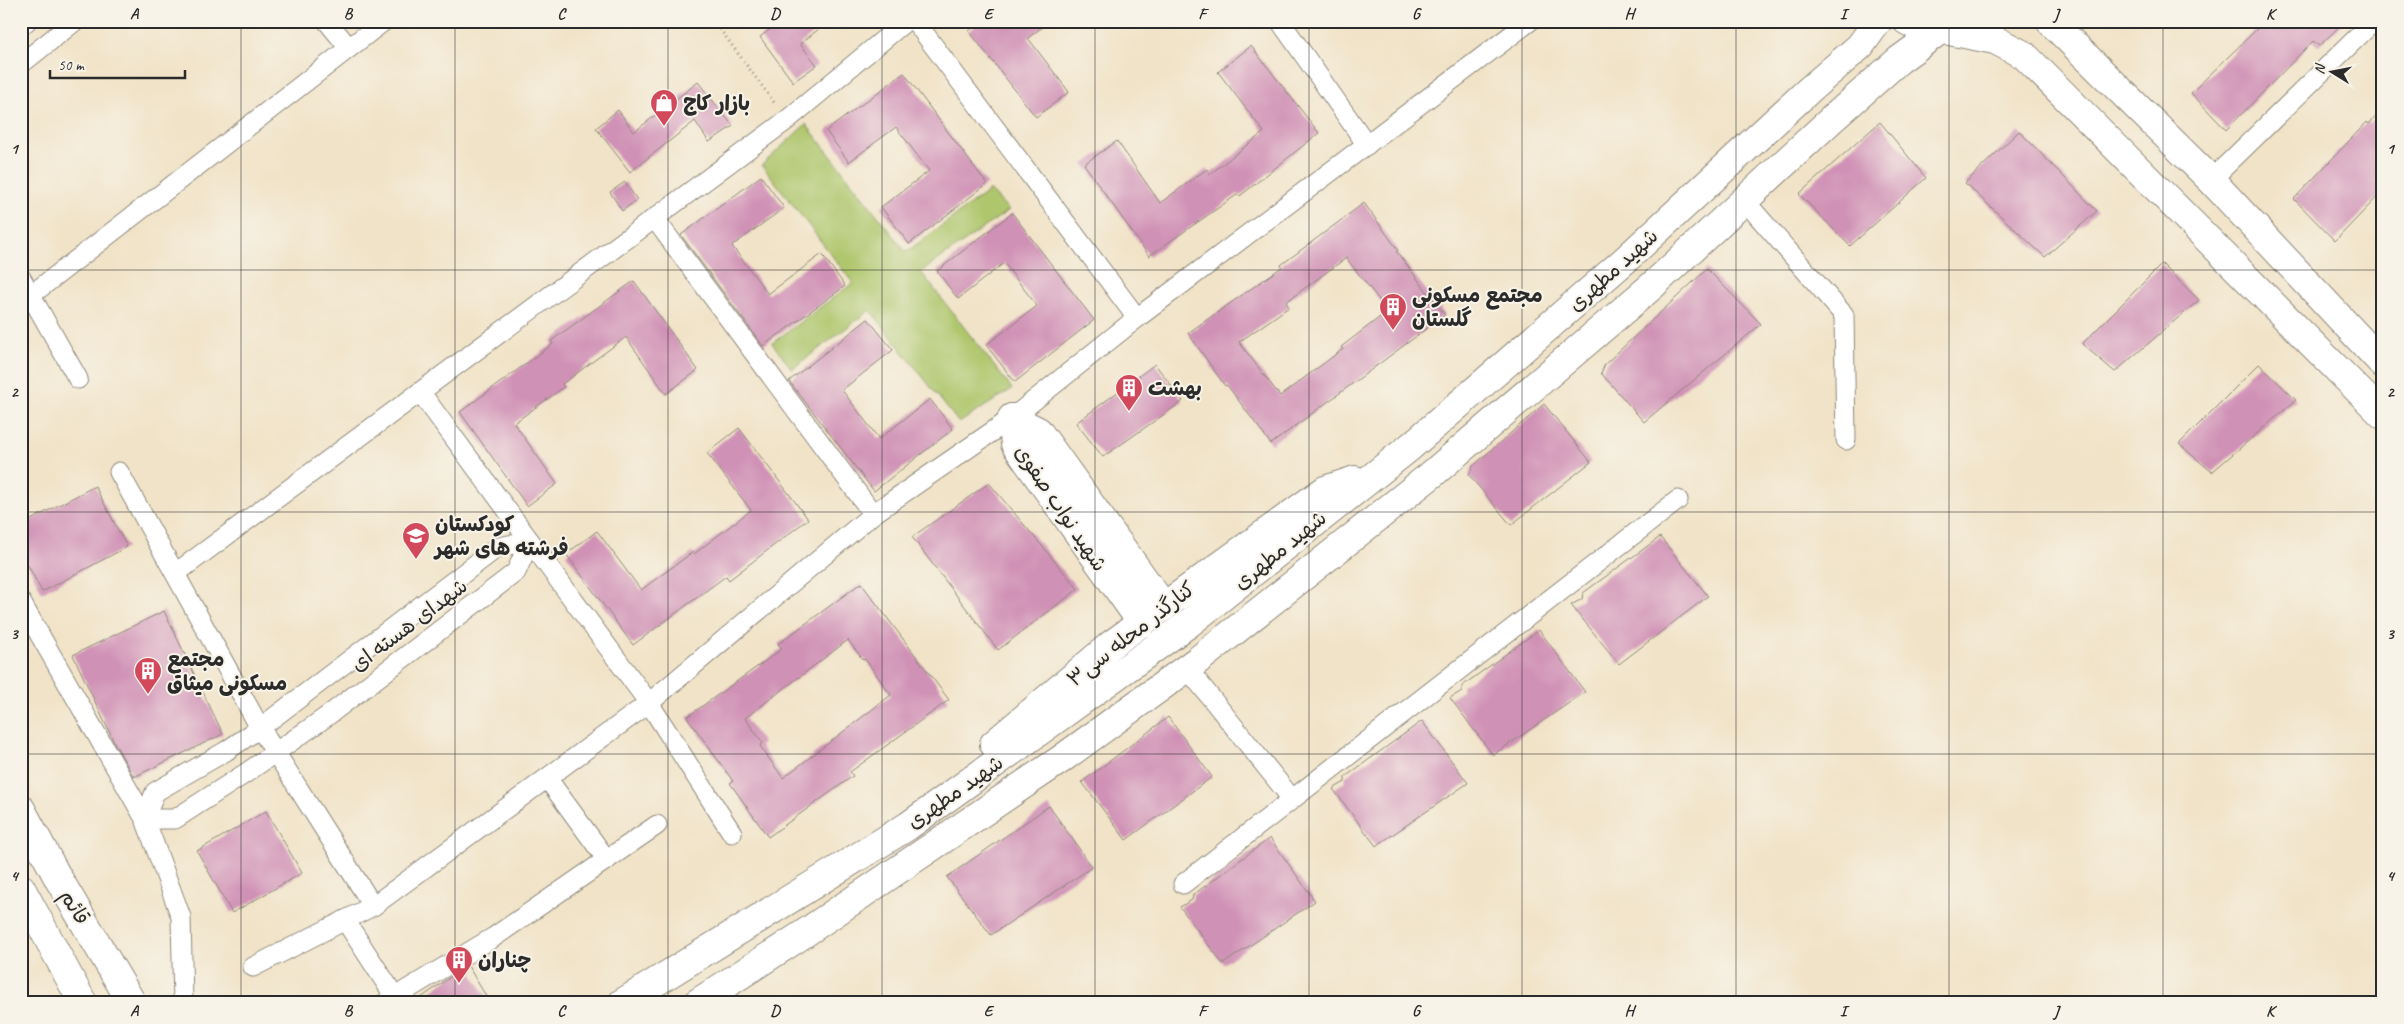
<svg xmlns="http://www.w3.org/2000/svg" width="2404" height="1024" viewBox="0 0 2404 1024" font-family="Caveat,'Playpen Sans Arabic',sans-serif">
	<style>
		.green { fill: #aec66c; stroke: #6c784c }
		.building { fill: #d091b6; fill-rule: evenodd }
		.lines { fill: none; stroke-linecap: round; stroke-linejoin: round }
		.street-casing { stroke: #8e877a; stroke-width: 21 }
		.secondary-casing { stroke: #8e877a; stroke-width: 30 }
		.path { stroke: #8e877a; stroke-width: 3; stroke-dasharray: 1 4; stroke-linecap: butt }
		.street { stroke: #fff; stroke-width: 19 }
		.secondary { stroke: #fff; stroke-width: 28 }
		.grid { fill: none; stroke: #2b2b2b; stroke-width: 1; stroke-opacity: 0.55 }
		.labels { text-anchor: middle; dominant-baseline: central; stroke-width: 4; stroke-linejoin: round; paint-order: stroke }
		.poi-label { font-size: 21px; font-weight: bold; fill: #2b2b2b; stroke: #f7f3e8; text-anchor: start }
		.street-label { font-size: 21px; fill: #2b2b2b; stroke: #f7f3e8 }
		.neatline { fill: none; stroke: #2b2b2b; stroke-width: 2 }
		.grid-label { font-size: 16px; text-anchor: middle; font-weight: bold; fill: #2b2b2b }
	</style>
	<rect width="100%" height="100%" fill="#f7f3e8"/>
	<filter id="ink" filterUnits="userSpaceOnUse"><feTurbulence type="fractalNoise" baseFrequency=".02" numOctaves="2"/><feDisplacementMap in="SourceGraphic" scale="10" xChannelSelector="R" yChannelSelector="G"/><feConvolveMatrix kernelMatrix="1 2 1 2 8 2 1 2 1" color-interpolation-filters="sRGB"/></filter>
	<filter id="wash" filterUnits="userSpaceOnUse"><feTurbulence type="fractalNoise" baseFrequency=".0096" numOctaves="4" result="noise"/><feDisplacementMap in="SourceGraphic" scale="20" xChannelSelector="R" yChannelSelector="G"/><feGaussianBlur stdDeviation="1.12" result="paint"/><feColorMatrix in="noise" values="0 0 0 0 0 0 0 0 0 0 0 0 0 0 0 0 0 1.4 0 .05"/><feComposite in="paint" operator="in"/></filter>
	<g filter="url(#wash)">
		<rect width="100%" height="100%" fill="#f1e3c8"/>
		<polygon class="green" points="806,124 906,252 990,190 1009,210 921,272 1012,389 959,423 870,310 792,369 772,343 853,283 762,165"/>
		<g id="blocks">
			<g class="building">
				<polygon points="781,21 829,21 800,44 817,65 793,82 760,37"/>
				<polygon points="981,21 1050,21 1028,38 1069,92 1036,117 969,31"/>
				<polygon points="2265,21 2345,21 2319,46 2313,41 2226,130 2191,93"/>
				<polygon points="1251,46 1319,133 1240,196 1238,194 1149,256 1084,164 1117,141 1160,203 1207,169 1210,174 1264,132 1218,72"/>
				<polygon points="904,73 987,184 909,244 881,207 929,171 896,127 849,162 826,131"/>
				<polygon points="698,82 733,126 709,142 695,121 630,172 596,128 618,110 634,132"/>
				<polygon points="2383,109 2383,191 2335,241 2294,199 2367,122 2369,124"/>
				<polygon points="1880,122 1926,178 1850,246 1799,194"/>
				<polygon points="2019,131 2097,211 2045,257 1965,183"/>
				<polygon points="761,176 784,208 732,246 768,294 822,254 845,286 763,346 681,235"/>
				<polygon points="625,182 637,200 622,211 610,192"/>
				<path d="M 1364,203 L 1398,250 L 1396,251 L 1445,315 L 1271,444 L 1227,385 L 1225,386 L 1188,333 L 1282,267 L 1281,265 ZM 1346,258 L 1388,311 L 1341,347 L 1343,349 L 1280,396 L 1239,342 L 1289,307 L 1286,302 Z"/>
				<polygon points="1012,213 1094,320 1015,382 986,345 1037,306 1004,263 958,299 937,271"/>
				<polygon points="2162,264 2199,300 2115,372 2082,344"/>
				<polygon points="1707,269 1761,324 1644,422 1601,373 1605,364"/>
				<polygon points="634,281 698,370 666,394 626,337 562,384 564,387 514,423 557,484 527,506 460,412 553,344 551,341"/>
				<polygon points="868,319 893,350 842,390 879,439 930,399 953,429 874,491 789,381"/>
				<polygon points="1155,364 1183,401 1103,457 1076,423"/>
				<polygon points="2259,364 2296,400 2212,472 2179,444"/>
				<polygon points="1544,404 1591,462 1511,525 1469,475 1473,466"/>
				<polygon points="739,428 808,519 729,580 726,576 633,645 566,554 597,531 641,590 693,552 694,554 751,510 707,453"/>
				<polygon points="989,483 1078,589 998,650 912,537"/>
				<polygon points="95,486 127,547 42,592 21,552 21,525"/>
				<polygon points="1660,537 1708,596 1619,664 1571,605 1582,599 1583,593"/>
				<path d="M 861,583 L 949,700 L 850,772 L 853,776 L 768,837 L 730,783 L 733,781 L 687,717 L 782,649 L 778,644 ZM 848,640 L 863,660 L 865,659 L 891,695 L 783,778 L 760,746 L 763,743 L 745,718 Z"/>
				<polygon points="164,611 223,734 134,777 115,744 73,655"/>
				<polygon points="1539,630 1585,692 1493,755 1450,698 1462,691 1462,686"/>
				<polygon points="1168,717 1212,777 1126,840 1082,782"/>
				<polygon points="1422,721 1468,783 1376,846 1333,789 1345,782 1345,777"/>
				<polygon points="1049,806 1092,867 991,935 947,877"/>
				<polygon points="266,811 302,873 232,913 197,851"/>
				<polygon points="1270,838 1315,901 1223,964 1180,907 1192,900 1193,895"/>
				<polygon points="468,966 490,1003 414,1003 449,978"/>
			</g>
		</g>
	</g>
	<g filter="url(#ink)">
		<use href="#blocks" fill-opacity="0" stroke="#8e877a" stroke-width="1"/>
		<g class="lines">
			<defs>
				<g id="street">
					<polyline points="327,21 349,48"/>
					<polyline points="915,21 1137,318"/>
					<polyline points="1280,21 1367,145"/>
					<polyline points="21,26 27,21"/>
					<polyline points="21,64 75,21"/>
					<polyline points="2211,180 2374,21"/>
					<polyline points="1744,200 1844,315 1846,440"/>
					<polyline points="655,219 873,514"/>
					<polyline points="21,278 78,379"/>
					<polyline points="31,295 384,21"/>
					<polyline points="421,393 649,703 732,833"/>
					<polyline points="119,472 260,728 373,906"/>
					<polygon points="530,541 516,572 326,717 246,773 175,819 145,819 155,792 226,751 260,728 498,547"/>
					<polyline points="176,573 787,120 906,21"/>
					<polyline points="21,602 145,819 181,917 183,1003"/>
					<polyline points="1187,668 1292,799"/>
					<polyline points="547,778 607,860"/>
					<polyline points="1183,884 1678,500"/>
					<polyline points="345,920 395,997"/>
					<polyline points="253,967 373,906 649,703 873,514 1012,418 1137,318 1530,21"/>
					<polyline points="385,1003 494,937 657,825"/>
				</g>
				<g id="secondary">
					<path d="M 1907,21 C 1922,30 1933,32 1950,28"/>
					<polyline points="2050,21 2211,180 2383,364"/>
					<polyline points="1944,30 1995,40 2024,55 2383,415"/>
					<polyline points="1012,418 1015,444 1142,623"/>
					<polyline points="1012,418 1038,431 1164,607"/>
					<polyline points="994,744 1112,644 1325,490 1355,480"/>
					<polyline points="21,809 58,878 132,1003"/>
					<polyline points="21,888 83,1003"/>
					<polyline points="622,1003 908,826 1188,624 1410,447 1624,261 1809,90 1860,46 1878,21"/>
					<polyline points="697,1003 799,937 1060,760 1198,660 1431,475 1653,285 1831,120 1899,60 1939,31"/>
				</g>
			</defs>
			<use href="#street" class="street-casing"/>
			<use href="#secondary" class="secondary-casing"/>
			<polyline class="path" points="714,21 776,105"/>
			<use href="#street" class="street"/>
			<use href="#secondary" class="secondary"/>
		</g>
	</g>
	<path class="grid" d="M 241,21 L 241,1003M 455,21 L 455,1003M 668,21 L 668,1003M 882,21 L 882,1003M 1095,21 L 1095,1003M 1309,21 L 1309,1003M 1522,21 L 1522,1003M 1736,21 L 1736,1003M 1949,21 L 1949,1003M 2163,21 L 2163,1003M 21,270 L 2383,270M 21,512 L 2383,512M 21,754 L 2383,754"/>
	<defs>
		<symbol id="shop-pin" viewBox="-11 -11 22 30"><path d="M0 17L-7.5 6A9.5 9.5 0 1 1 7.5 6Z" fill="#d1495b" stroke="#f7f3e8"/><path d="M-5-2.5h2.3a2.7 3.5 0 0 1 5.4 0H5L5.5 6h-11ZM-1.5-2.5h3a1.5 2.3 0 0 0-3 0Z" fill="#fff"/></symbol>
		<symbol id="building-pin" viewBox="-11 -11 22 30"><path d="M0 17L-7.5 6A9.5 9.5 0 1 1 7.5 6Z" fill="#d1495b" stroke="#f7f3e8"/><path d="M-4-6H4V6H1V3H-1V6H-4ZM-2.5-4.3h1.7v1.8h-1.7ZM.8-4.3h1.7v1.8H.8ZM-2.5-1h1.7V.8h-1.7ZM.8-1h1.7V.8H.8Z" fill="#fff"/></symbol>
		<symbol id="school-pin" viewBox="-11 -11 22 30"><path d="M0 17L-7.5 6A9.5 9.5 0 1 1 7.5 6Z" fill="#d1495b" stroke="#f7f3e8"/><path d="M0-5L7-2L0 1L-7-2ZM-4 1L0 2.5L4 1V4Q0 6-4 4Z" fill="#fff"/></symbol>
	</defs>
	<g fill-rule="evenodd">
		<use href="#shop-pin" x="648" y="87" width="32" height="43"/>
		<use href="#building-pin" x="1377" y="291" width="32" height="43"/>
		<use href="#building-pin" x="1113" y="372" width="32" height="43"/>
		<use href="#school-pin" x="400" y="520" width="32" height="43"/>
		<use href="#building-pin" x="132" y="655" width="32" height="43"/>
		<use href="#building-pin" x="443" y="944" width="32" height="43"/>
	</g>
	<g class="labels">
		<g class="poi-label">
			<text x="683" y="103">بازار کاج</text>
			<text x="1412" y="295">مجتمع مسکونی<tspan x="1412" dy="24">گلستان</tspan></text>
			<text x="1148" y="388">بهشت</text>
			<text x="435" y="524">کودکستان<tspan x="435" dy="24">فرشته های شهر</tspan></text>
			<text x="167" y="659">مجتمع<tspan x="167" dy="24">مسکونی میثاق</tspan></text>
			<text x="478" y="960">چناران</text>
		</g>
		<g class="street-label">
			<text transform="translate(1613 270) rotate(-42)">شهید مطهری</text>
			<text transform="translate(1061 508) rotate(56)">شهید نواب صفوی</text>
			<text transform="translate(1280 550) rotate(-39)">شهید مطهری</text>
			<text transform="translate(409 625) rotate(-37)">شهدای هسته ای</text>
			<text transform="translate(1131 634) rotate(-38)">کنارگذر محله سی۳</text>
			<text transform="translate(955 792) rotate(-35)">شهید مطهری</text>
			<text transform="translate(75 907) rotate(59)">قائم</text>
		</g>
	</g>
	<rect width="2404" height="1024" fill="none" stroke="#f7f3e8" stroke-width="55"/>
	<g transform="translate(2332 72) rotate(280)" stroke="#f7f3e8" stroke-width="4" paint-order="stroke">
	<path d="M0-4L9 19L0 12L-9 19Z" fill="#2b2b2b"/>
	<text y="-8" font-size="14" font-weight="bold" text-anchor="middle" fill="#2b2b2b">N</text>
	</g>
	<path d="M50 70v8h135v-8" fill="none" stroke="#2b2b2b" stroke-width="2.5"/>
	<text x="58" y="70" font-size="15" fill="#2b2b2b" stroke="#f7f3e8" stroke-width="4" paint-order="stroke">50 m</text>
	<rect x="28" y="28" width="2348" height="968" class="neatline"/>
	<g class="grid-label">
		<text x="134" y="19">A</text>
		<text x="348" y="19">B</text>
		<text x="561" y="19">C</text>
		<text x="775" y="19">D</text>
		<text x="988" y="19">E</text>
		<text x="1202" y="19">F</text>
		<text x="1416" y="19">G</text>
		<text x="1629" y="19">H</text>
		<text x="1843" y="19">I</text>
		<text x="2056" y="19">J</text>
		<text x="2270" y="19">K</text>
		<text x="14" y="154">1</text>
		<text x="2390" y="154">1</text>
		<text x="14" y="397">2</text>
		<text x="2390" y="397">2</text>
		<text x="14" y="639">3</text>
		<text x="2390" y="639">3</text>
		<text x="14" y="881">4</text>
		<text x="2390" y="881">4</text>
		<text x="134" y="1016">A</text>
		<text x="348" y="1016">B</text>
		<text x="561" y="1016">C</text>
		<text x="775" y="1016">D</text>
		<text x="988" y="1016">E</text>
		<text x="1202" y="1016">F</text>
		<text x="1416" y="1016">G</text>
		<text x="1629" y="1016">H</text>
		<text x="1843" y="1016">I</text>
		<text x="2056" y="1016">J</text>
		<text x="2270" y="1016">K</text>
	</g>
</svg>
